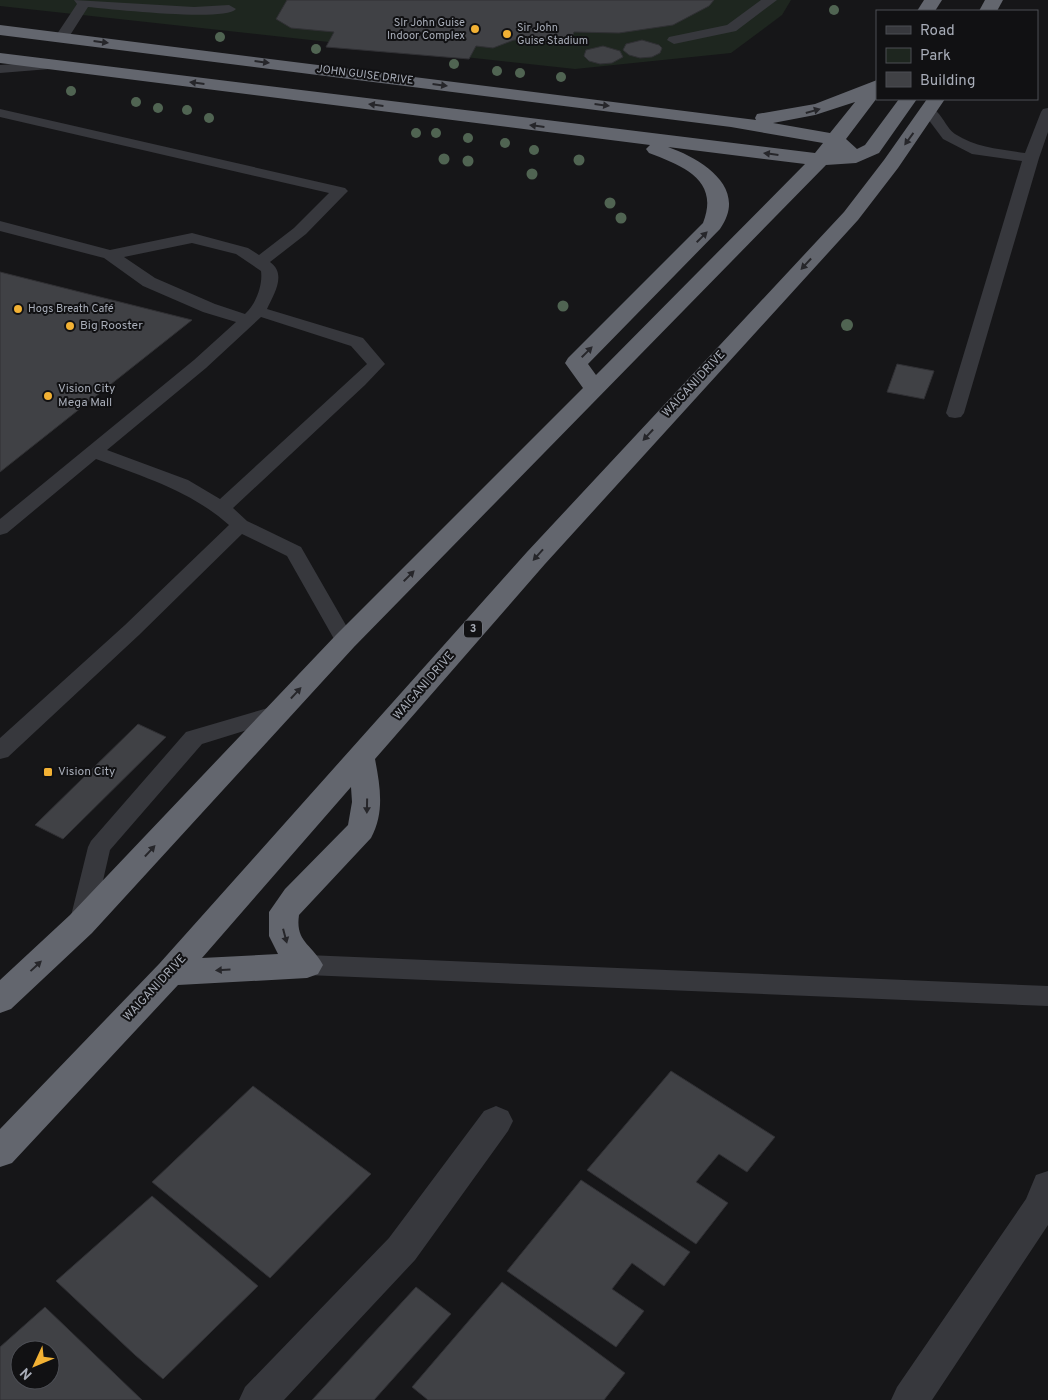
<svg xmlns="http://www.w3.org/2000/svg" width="1048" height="1400" viewBox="0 0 1048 1400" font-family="Overpass,sans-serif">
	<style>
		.green { fill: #1e261f }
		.building { fill: #404145; stroke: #303034; fill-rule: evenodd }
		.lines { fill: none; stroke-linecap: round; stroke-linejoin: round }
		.lane { fill: #37383d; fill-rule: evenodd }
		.street { fill: #37383d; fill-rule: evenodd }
		.highway { fill: #63666e; fill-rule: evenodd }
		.tree { fill: #506452 }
		.oneway { fill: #26262a }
		.poi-dot { fill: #f2b134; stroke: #111113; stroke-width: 2 }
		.labels { text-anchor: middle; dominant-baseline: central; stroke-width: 4; stroke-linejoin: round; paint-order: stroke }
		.far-poi-label { font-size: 11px; fill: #a8adb8; stroke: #111113; text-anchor: start }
		.far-street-label { font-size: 11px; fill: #a8adb8; stroke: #111113 }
		.shield { fill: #111113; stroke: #7b7e86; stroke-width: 1 }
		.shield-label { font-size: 11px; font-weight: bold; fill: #a8adb8 }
		.poi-label { font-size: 12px; fill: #a8adb8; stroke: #111113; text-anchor: start }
		.street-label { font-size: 12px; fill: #a8adb8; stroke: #111113 }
	</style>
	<rect width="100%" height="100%" fill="#161618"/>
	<polygon class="green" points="0,0 791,0 782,15 731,53 575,69 0,6"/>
	<g class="building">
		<polygon points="287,0 714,0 709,6 673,25 619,33 574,32 569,45 514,40 493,48 476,46 469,59 326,47 334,32 291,28 276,19"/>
		<polygon points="642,40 659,45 662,48 660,53 652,57 640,58 629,55 623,50 626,44"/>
		<polygon points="603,46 620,51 623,57 612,63 600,64 589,61 584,56 586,50"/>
		<polygon points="0,272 192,320 0,472"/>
		<polygon points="897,364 934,371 924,399 887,392"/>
		<polygon points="138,724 166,737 63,839 35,825"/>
		<polygon points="671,1071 775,1137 747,1172 719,1154 696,1182 728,1203 696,1244 587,1170"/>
		<polygon points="253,1086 371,1174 270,1278 152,1182"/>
		<polygon points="581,1180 690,1252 664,1286 632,1263 612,1289 644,1311 616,1347 507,1271"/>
		<polygon points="152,1196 258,1286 163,1379 135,1355 56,1281"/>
		<polygon points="502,1282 625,1373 604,1400 428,1400 412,1387"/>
		<polygon points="416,1287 451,1314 374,1400 312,1400"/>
		<path d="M 45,1307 L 116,1375 L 142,1400 L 0,1400 L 0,1347 ZM 20,1350 L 50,1350 L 50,1380 L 20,1380 Z"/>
	</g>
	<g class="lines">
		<g class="lane">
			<path d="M 74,0 L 194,7 L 229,5 L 236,9 C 225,22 110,9 88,7 L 67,40 L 57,40 L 55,37 L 77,4 Z"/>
			<polygon points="761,0 777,0 736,31 674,44 667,40 669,37 727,25"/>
			<polygon points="57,61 64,65 62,68 0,73 0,65"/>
			<path d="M 929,107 C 941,110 945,127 955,134 C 977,148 1000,149 1025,153 L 1041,112 L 1043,109 L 1048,108 L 1048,132 L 1039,158 L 964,413 L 961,417 L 955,418 L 949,417 L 946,413 L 1022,161 L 972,154 L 943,139 L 922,111 L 924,108 Z"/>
			<path d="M 0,109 L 345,188 L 348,191 L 345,194 L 306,234 L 270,262 C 287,274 274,294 267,309 L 363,338 L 385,364 L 365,385 L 233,508 L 247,521 L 301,547 L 355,641 L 352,646 L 345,648 L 338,646 L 287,556 L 242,534 L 139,635 L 8,757 L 0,759 L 0,738 L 125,625 L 229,525 C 191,491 144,477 96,459 L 7,533 L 0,535 L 0,519 L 194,360 L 236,322 L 203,312 L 143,286 L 104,258 L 0,231 L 0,221 L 110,250 L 192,233 L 248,248 L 259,255 L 294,228 L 329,193 L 0,117 ZM 192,243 L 236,254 L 261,271 C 263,285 256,304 245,314 L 215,304 L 155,278 L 124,257 ZM 261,317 L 351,346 L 367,364 L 220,499 L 188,480 L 107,450 L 206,368 Z"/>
			<polygon points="278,705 286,708 289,713 286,718 202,744 110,850 93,924 89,931 81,933 73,931 69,924 88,847 91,841 186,732"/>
			<polygon points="307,955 1048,986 1048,1006 307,975 298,972 295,965 298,958"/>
		</g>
		<g class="street">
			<polygon points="496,1106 508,1111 513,1121 508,1131 415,1260 284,1400 239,1400 245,1387 389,1238 484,1111"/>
			<polygon points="1048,1171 1048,1225 932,1400 891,1400 897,1387 1026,1199 1036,1175"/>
		</g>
		<g class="highway">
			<polygon points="924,0 942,0 935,11 917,11"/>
			<polygon points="985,0 1003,0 997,11 979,11"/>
			<path d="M 0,25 L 756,120 L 755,118 L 757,114 L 815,104 L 877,80 L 877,98 L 846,139 L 857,149 L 865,145 L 899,99 L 917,99 L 879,153 L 856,163 L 826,165 L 354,647 L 92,933 L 11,1009 L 0,1013 L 0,980 L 70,915 L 336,635 L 583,388 L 565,363 L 568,358 L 703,223 C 720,180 683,166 649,153 L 646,149 L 650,145 L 0,63 L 0,53 L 815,153 L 823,143 L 731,127 L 0,35 ZM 855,102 L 830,133 L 773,123 L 815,115 ZM 668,147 L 805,164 L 596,375 L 588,364 L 720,229 C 749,188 702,159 668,147 Z"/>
			<path d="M 927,99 L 945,99 L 898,168 L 858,220 L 545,564 L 375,759 C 380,786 385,812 371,838 L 299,915 C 295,942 312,944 323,965 L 318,974 L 307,978 L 178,985 L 12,1163 L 0,1167 L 0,1129 L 159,964 L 527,552 L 844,212 L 884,160 ZM 351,787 L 352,802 L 348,825 L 285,889 L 269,912 L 269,936 L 278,954 L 202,958 Z"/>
		</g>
	</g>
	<g class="tree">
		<circle cx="834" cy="10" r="5"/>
		<circle cx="220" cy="37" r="5"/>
		<circle cx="316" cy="49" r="5"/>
		<circle cx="454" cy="64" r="5"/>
		<circle cx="497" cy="71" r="5"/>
		<circle cx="520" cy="73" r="5"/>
		<circle cx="561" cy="77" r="5"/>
		<circle cx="71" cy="91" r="5"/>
		<circle cx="136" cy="102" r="5"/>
		<circle cx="158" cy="108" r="5"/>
		<circle cx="187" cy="110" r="5"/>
		<circle cx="209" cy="118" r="5"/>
		<circle cx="416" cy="133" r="5"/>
		<circle cx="436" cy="133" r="5"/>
		<circle cx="468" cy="138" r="5"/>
		<circle cx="505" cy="143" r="5"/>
		<circle cx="534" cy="150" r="5"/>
		<circle cx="444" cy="159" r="5.5"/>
		<circle cx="579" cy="160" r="5.5"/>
		<circle cx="468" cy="161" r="5.5"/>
		<circle cx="532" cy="174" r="5.5"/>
		<circle cx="610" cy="203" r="5.5"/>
		<circle cx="621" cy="218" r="5.5"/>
		<circle cx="563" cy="306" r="5.5"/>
		<circle cx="847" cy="325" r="6"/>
	</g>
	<defs><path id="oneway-solid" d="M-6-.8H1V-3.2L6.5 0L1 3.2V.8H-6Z" transform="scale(1.25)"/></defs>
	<g class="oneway">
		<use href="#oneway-solid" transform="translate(101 42) rotate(7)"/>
		<use href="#oneway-solid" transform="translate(262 62) rotate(7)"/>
		<use href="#oneway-solid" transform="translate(197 83) rotate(-173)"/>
		<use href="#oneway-solid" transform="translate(440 85) rotate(7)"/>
		<use href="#oneway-solid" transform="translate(376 105) rotate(-173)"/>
		<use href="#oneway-solid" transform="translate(602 105) rotate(7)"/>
		<use href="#oneway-solid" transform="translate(813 111) rotate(-16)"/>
		<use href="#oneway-solid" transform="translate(537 126) rotate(-173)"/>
		<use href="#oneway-solid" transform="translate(909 139) rotate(126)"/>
		<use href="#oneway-solid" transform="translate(771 154) rotate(-173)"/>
		<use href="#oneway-solid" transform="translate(702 237) rotate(-45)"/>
		<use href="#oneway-solid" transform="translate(806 264) rotate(133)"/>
		<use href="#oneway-solid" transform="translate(587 352) rotate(-45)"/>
		<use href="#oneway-solid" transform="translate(648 435) rotate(133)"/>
		<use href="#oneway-solid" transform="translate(538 555) rotate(132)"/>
		<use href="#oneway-solid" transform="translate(409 576) rotate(-45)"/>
		<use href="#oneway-solid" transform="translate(296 693) rotate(-47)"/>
		<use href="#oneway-solid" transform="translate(367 806) rotate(91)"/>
		<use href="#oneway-solid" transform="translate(150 851) rotate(-47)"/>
		<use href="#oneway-solid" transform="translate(285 936) rotate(75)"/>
		<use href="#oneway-solid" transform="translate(36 966) rotate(-43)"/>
		<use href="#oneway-solid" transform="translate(223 970) rotate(177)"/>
	</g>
	<g class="poi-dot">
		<circle cx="475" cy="29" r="5"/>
		<circle cx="507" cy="34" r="5"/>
		<circle cx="18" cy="309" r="5"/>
		<circle cx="70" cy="326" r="5"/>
		<circle cx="48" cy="396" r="5"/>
		<rect x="43" y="767" width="10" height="10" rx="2.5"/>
	</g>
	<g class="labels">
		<g class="far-poi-label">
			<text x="465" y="23" text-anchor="end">SIr John Guise<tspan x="465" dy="13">Indoor Complex</tspan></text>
			<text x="517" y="28">Sir John<tspan x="517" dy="13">Guise Stadium</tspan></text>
			<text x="28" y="309">Hogs Breath Café</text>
		</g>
		<g class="far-street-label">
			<text transform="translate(365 75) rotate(7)">JOHN GUISE DRIVE</text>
		</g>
		<rect class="shield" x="464" y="620.5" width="18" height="17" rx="4"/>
		<g class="shield-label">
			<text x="473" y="629">3</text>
		</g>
		<g class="poi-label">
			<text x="80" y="326">Big Rooster</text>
			<text x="58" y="389">Vision City<tspan x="58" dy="14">Mega Mall</tspan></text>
			<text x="58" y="772">Vision City</text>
		</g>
		<g class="street-label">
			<text transform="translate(694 384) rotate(-47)">WAIGANI DRIVE</text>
			<text transform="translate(424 686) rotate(-49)">WAIGANI DRIVE</text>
			<text transform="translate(155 988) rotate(-47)">WAIGANI DRIVE</text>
		</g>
	</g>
	<rect x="876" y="10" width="162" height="90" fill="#111113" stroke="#4d4f55"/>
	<rect x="886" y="26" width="25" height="8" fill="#37383d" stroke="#4d4f55"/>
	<text x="920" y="35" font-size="15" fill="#a8adb8">Road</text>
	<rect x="886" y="48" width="25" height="15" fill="#1e261f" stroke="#4d4f55"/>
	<text x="920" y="60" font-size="15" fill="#a8adb8">Park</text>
	<rect x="886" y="72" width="25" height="15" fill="#404145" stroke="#4d4f55"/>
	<text x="920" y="85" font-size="15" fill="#a8adb8">Building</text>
	<g transform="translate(35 1365) rotate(226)"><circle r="24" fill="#111113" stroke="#4d4f55"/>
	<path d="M0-4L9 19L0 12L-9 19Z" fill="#f2b134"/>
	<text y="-8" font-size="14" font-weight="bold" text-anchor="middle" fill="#a8adb8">N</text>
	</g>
</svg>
